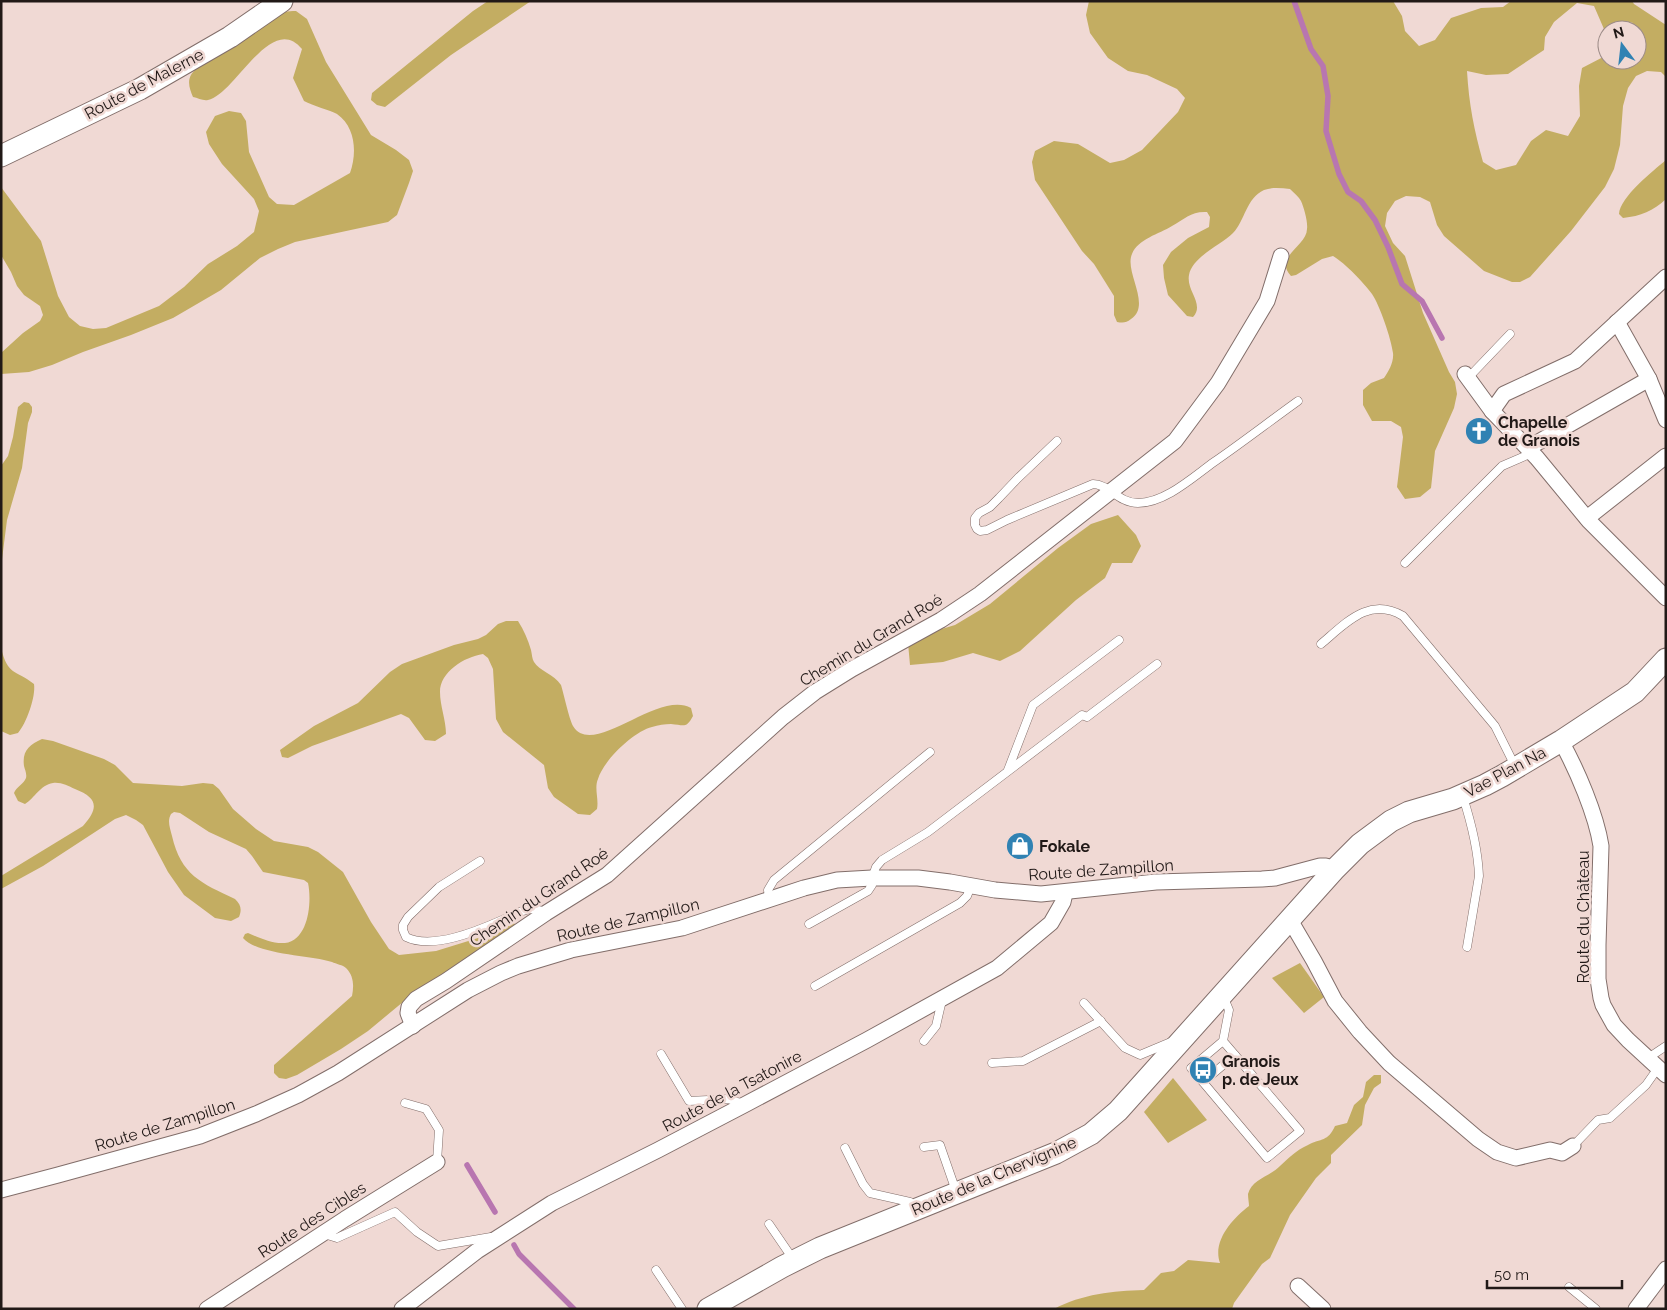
<svg xmlns="http://www.w3.org/2000/svg" width="1667" height="1310" viewBox="0 0 1667 1310" font-family="Raleway,sans-serif">
	<style>
		.green { fill: #c3ad62; fill-rule: evenodd }
		.lines { fill: none; stroke-linecap: round; stroke-linejoin: round }
		.stream { stroke: #b876b0; stroke-width: 5.5 }
		.lane-casing { stroke: #826e6a; stroke-width: 9 }
		.street-casing { stroke: #826e6a; stroke-width: 17 }
		.secondary-casing { stroke: #826e6a; stroke-width: 23 }
		.lane { stroke: #fff; stroke-width: 8 }
		.street { stroke: #fff; stroke-width: 15 }
		.secondary { stroke: #fff; stroke-width: 21 }
		.labels { text-anchor: middle; dominant-baseline: central; stroke-width: 5; stroke-linejoin: round; paint-order: stroke }
		.street-label { font-size: 16px; fill: #211917; stroke: #f0d9d4 }
		.poi-label { font-size: 16px; font-weight: bold; fill: #211917; stroke: #f0d9d4; text-anchor: start }
	</style>
	<rect width="100%" height="100%" fill="#f0d9d4"/>
	<g class="green">
		<polygon points="488,1 531,1 451,55 385,107 377,105 371,100 372,93 473,11"/>
		<path d="M 1089,1 L 1393,1 L 1402,16 L 1405,31 L 1419,46 L 1435,40 L 1451,18 L 1481,8 L 1503,7 L 1511,1 L 1632,1 L 1634,4 L 1666,25 L 1666,77 L 1661,72 L 1647,71 L 1636,76 L 1628,88 L 1623,106 L 1620,145 L 1614,169 L 1605,187 L 1571,231 L 1530,277 L 1520,282 L 1512,282 L 1484,271 L 1444,236 L 1437,225 L 1430,202 L 1420,197 L 1406,196 L 1395,201 L 1387,213 L 1385,226 L 1393,243 L 1405,256 L 1423,313 L 1449,372 L 1455,382 L 1457,394 L 1454,408 L 1435,451 L 1431,488 L 1420,497 L 1405,499 L 1397,487 L 1403,437 L 1401,427 L 1391,421 L 1372,421 L 1363,405 L 1363,390 L 1371,383 L 1384,378 C 1389,371 1394,362 1393,353 C 1391,338 1380,306 1372,294 C 1364,283 1345,263 1333,256 L 1322,259 L 1296,275 L 1291,276 C 1273,257 1307,246 1307,229 C 1308,222 1304,208 1301,201 C 1299,197 1294,193 1290,189 C 1281,188 1272,187 1264,190 C 1246,198 1245,221 1233,233 C 1221,245 1192,257 1189,275 C 1186,291 1205,304 1193,317 L 1187,316 L 1168,295 L 1164,278 L 1163,265 L 1171,252 L 1188,238 L 1209,227 L 1210,217 L 1207,212 C 1191,211 1185,219 1172,226 C 1159,234 1138,239 1132,254 C 1124,272 1152,305 1131,319 C 1126,323 1123,323 1117,322 L 1114,315 L 1114,296 L 1094,264 L 1082,251 L 1035,180 L 1032,162 L 1035,151 L 1054,141 L 1078,144 L 1110,163 L 1124,160 L 1142,150 L 1178,112 L 1185,98 L 1177,89 L 1147,75 L 1128,71 L 1108,58 L 1090,33 L 1086,15 ZM 1577,3 L 1594,6 L 1607,36 L 1607,30 L 1637,30 L 1637,60 L 1607,60 L 1607,55 L 1582,68 L 1579,86 L 1580,116 L 1568,136 L 1546,130 L 1531,141 L 1516,165 L 1496,170 L 1483,162 C 1474,129 1469,105 1467,71 L 1486,75 L 1508,74 L 1544,50 L 1545,37 L 1554,22 Z"/>
		<path d="M 296,11 L 307,19 L 326,62 L 371,135 L 396,150 L 409,160 L 413,171 L 409,183 L 397,215 L 388,222 L 295,242 L 278,249 L 260,258 L 221,290 L 173,318 L 131,335 L 83,352 L 52,365 L 29,372 L 1,374 L 1,353 L 23,333 L 40,321 L 43,315 L 40,306 L 24,295 L 17,286 L 11,272 L 1,255 L 1,187 L 41,241 L 58,296 L 69,317 L 80,326 L 93,329 L 106,328 L 159,306 L 184,287 L 208,264 L 237,246 L 254,232 L 259,211 L 254,199 L 222,164 L 209,144 L 206,132 L 215,116 L 229,111 L 241,113 L 246,121 L 249,152 L 269,197 L 277,204 L 294,205 L 350,173 C 357,154 356,127 337,114 C 330,110 313,106 304,101 L 293,78 L 302,49 C 271,11 235,95 208,100 C 203,101 198,98 193,97 C 190,90 187,82 191,75 C 198,61 269,17 285,12 C 288,11 292,11 296,11 Z"/>
		<path d="M 1666,160 L 1666,199 C 1653,211 1641,216 1623,218 L 1619,214 C 1620,197 1653,171 1666,160 Z"/>
		<polygon points="24,402 29,403 32,407 32,412 28,423 22,468 7,520 1,567 1,466 8,456 13,437 18,407"/>
		<polygon points="1118,515 1136,535 1141,546 1132,563 1112,563 1105,578 1076,600 1020,651 1000,661 973,653 943,662 910,665 908,643 925,634 955,625 990,604 1058,548 1091,524"/>
		<path d="M 506,621 L 518,621 C 524,630 528,640 531,650 C 532,654 532,659 534,662 C 539,671 554,674 561,685 C 564,695 569,718 573,726 C 593,759 658,689 691,708 L 693,716 C 686,729 684,725 671,724 C 665,724 658,725 652,727 C 634,731 603,761 598,779 C 594,788 599,799 597,809 L 590,815 L 578,814 L 554,797 L 548,788 L 544,765 L 503,732 L 496,719 L 493,669 L 488,658 L 483,654 C 464,657 440,672 440,692 C 440,706 446,720 446,734 L 435,741 L 425,740 L 409,718 L 401,714 L 312,746 L 288,758 L 282,757 L 280,750 L 314,726 L 358,703 L 390,672 L 402,664 L 454,645 L 478,639 L 486,635 L 498,624 Z"/>
		<path d="M 1,648 C 8,676 15,669 34,684 C 36,697 26,724 18,733 L 10,735 L 1,731 Z"/>
		<path d="M 42,739 L 53,741 L 104,759 L 115,765 L 133,783 L 182,786 L 203,783 L 213,784 L 219,789 L 233,809 L 256,829 L 274,841 L 308,847 L 318,852 L 343,872 L 371,922 L 389,949 L 399,955 L 436,951 L 491,934 L 509,923 L 514,923 L 516,926 L 415,992 L 368,1031 L 341,1049 L 297,1075 L 286,1079 L 279,1078 L 274,1073 L 274,1065 L 352,996 C 354,986 354,976 346,968 C 343,965 336,964 332,962 C 309,955 258,955 243,938 L 245,934 L 248,933 C 260,938 272,944 285,943 C 309,940 312,901 308,883 L 304,880 L 263,872 L 252,856 L 246,849 L 209,832 L 180,813 L 174,812 L 171,814 C 167,821 170,828 172,836 C 181,875 201,883 235,899 C 241,905 242,909 239,917 L 231,921 L 215,918 L 184,895 L 168,872 L 143,825 L 136,820 L 126,815 L 115,819 L 43,866 L 1,889 L 1,876 L 83,826 C 99,808 98,798 75,789 C 68,786 61,782 53,783 C 40,785 35,798 25,804 L 18,801 L 14,793 C 16,787 24,784 26,778 C 27,774 25,770 24,766 C 22,751 29,745 42,739 Z"/>
		<polygon points="1300,963 1324,997 1304,1013 1272,978"/>
		<path d="M 1374,1075 L 1381,1075 L 1381,1083 L 1374,1088 L 1365,1105 L 1362,1125 L 1331,1155 L 1331,1163 L 1316,1178 L 1290,1215 L 1270,1258 L 1262,1264 L 1234,1303 L 1232,1309 L 1054,1309 C 1082,1294 1113,1291 1144,1290 L 1161,1273 L 1174,1271 L 1188,1260 L 1220,1263 C 1212,1241 1233,1218 1249,1206 C 1249,1203 1248,1198 1248,1194 C 1252,1179 1271,1176 1280,1166 C 1290,1157 1295,1151 1308,1145 C 1321,1138 1328,1142 1335,1126 L 1347,1123 L 1354,1105 L 1363,1097 L 1366,1082 Z"/>
		<polygon points="1173,1078 1207,1120 1168,1143 1144,1112"/>
	</g>
	<g class="lines">
		<g class="stream">
			<polyline points="1294,1 1311,49 1323,66 1328,96 1326,131 1339,174 1348,192 1361,201 1375,220 1388,247 1402,284 1422,301 1442,338"/>
			<polyline points="467,1165 495,1212"/>
			<polyline points="514,1245 519,1254 574,1309"/>
		</g>
		<defs>
			<g id="lane">
				<polyline points="1468,378 1510,334"/>
				<path d="M 1057,441 L 1018,478 L 999,498 L 990,507 L 979,513 L 975,518 L 975,525 L 977,529 L 980,531 L 987,530 L 1007,520 L 1093,484 C 1109,484 1118,503 1138,503 C 1165,503 1193,477 1214,462 C 1243,442 1270,421 1298,401"/>
				<polyline points="1405,563 1502,466 1532,453"/>
				<path d="M 1321,644 C 1346,623 1369,596 1403,616 L 1495,726 L 1515,766"/>
				<polyline points="1008,770 1033,705 1119,640"/>
				<path d="M 1463,797 C 1471,822 1478,850 1479,876 L 1467,947"/>
				<path d="M 480,861 L 439,887 L 408,917 L 403,925 L 403,930 L 406,937 C 432,950 477,931 502,920 C 511,916 521,910 531,909 C 537,909 541,910 546,913"/>
				<polyline points="769,899 768,890 774,880 930,752"/>
				<polyline points="809,924 868,891 872,885 872,878 876,867 882,860 928,832 1082,715 1087,717 1157,664"/>
				<polyline points="815,986 960,903 967,896 971,886"/>
				<polyline points="1084,1003 1125,1048 1140,1055 1171,1042"/>
				<polyline points="924,1041 936,1026 942,1000"/>
				<polyline points="1223,1041 1300,1131 1267,1158 1191,1068 1223,1041 1229,1010 1224,998"/>
				<polyline points="661,1054 689,1101 728,1099 744,1104"/>
				<polyline points="1648,1058 1666,1046"/>
				<polyline points="992,1063 1023,1061 1101,1021"/>
				<polyline points="1203,1082 1235,1055"/>
				<polyline points="405,1103 426,1109 439,1130 437,1162"/>
				<polyline points="1573,1146 1598,1120 1610,1118 1646,1085 1658,1068"/>
				<polyline points="924,1147 940,1145 956,1191"/>
				<polyline points="845,1148 863,1184 870,1193 910,1202 914,1208"/>
				<polyline points="769,1224 793,1259"/>
				<polyline points="324,1234 337,1238 395,1212 417,1232 438,1246 491,1237"/>
				<polyline points="656,1270 682,1309"/>
				<polyline points="1569,1287 1596,1309"/>
			</g>
			<g id="street">
				<polyline points="1617,322 1649,379 1666,420"/>
				<polyline points="1465,374 1492,411 1537,458 1589,521 1666,598"/>
				<polyline points="1492,411 1504,394 1575,361 1666,277"/>
				<polyline points="1528,448 1649,379"/>
				<polyline points="1587,518 1666,456"/>
				<path d="M 1561,741 C 1577,770 1596,814 1601,846 L 1598,945 L 1598,979 L 1601,998 L 1603,1005 L 1614,1025 L 1628,1040 L 1666,1075"/>
				<polyline points="1290,920 1314,961 1335,1001 1360,1032 1389,1063 1478,1139 1497,1152 1516,1158 1550,1150 1562,1153 1573,1146"/>
				<polyline points="413,1026 408,1013 409,1007 416,999 446,981 546,913 607,875 783,717 815,692 852,669 941,620 980,594 1175,441 1218,383 1267,301 1281,256"/>
				<polyline points="1,1190 58,1175 200,1136 256,1114 298,1095 338,1073 468,990 501,973 518,966 571,950 682,928 804,888 837,880 872,878 918,878 950,882 995,890 1041,894 1156,882 1262,879 1275,878 1320,866 1326,866 1335,869"/>
				<polyline points="1298,1286 1323,1309"/>
				<polyline points="207,1309 345,1219 437,1162"/>
				<polyline points="402,1309 477,1251 552,1203 658,1150 746,1104 867,1040 997,968 1051,923 1063,902 1065,893"/>
				<polyline points="1636,1309 1666,1269"/>
			</g>
			<g id="secondary">
				<polyline points="1,156 140,89 230,37 282,1"/>
				<polyline points="708,1309 782,1267 820,1248 1056,1153 1091,1134 1118,1111 1335,869 1360,844 1391,821 1409,812 1453,799 1485,785 1502,776 1561,741 1635,692 1666,659"/>
			</g>
		</defs>
		<use href="#lane" class="lane-casing"/>
		<use href="#street" class="street-casing"/>
		<use href="#secondary" class="secondary-casing"/>
		<use href="#lane" class="lane"/>
		<use href="#street" class="street"/>
		<use href="#secondary" class="secondary"/>
	</g>
	<defs>
		<symbol id="church-disc" viewBox="-11 -11 22 22"><circle r="9.5" fill="#3082b3" stroke="#f0d9d4"/><path d="M-1.2-6h2.4v3.5h3.3v2.4h-3.3V6h-2.4V-.1h-3.3v-2.4h3.3Z" fill="#fff"/></symbol>
		<symbol id="shop-disc" viewBox="-11 -11 22 22"><circle r="9.5" fill="#3082b3" stroke="#f0d9d4"/><path d="M-5-2.5h2.3a2.7 3.5 0 0 1 5.4 0H5L5.5 6h-11ZM-1.5-2.5h3a1.5 2.3 0 0 0-3 0Z" fill="#fff"/></symbol>
		<symbol id="bus-disc" viewBox="-11 -11 22 22"><circle r="9.5" fill="#3082b3" stroke="#f0d9d4"/><path d="M-5-6H5V4H4V6H2V4H-2V6H-4V4H-5ZM-3.5-4V0h7V-4ZM-3.5 1.2v1.5H-2V1.2ZM2 1.2v1.5H3.5V1.2Z" fill="#fff"/></symbol>
	</defs>
	<g fill-rule="evenodd">
		<use href="#church-disc" x="1463" y="415" width="32" height="32"/>
		<use href="#shop-disc" x="1004" y="830" width="32" height="32"/>
		<use href="#bus-disc" x="1187" y="1054" width="32" height="32"/>
	</g>
	<g class="labels">
		<g class="street-label">
			<text transform="translate(144 84) rotate(-28)">Route de Malerne</text>
			<text transform="translate(871 640) rotate(-31)">Chemin du Grand Roé</text>
			<text transform="translate(1505 772) rotate(-28)">Vae Plan Na</text>
			<text transform="translate(1101 870) rotate(-4)">Route de Zampillon</text>
			<text transform="translate(539 897) rotate(-34)">Chemin du Grand Roé</text>
			<text transform="translate(1583 917) rotate(-90)">Route du Château</text>
			<text transform="translate(628 920) rotate(-13)">Route de Zampillon</text>
			<text transform="translate(732 1091) rotate(-28)">Route de la Tsatonire</text>
			<text transform="translate(165 1125) rotate(-17)">Route de Zampillon</text>
			<text transform="translate(994 1176) rotate(-23)">Route de la Chervignine</text>
			<text transform="translate(312 1220) rotate(-33)">Route des Cibles</text>
		</g>
		<g class="poi-label">
			<text x="1498" y="422">Chapelle<tspan x="1498" dy="18">de Granois</tspan></text>
			<text x="1039" y="846">Fokale</text>
			<text x="1222" y="1061">Granois<tspan x="1222" dy="18">p. de Jeux</tspan></text>
		</g>
	</g>
	<rect width="1667" height="1310" fill="none" stroke="#211917" stroke-width="5"/>
	<g transform="translate(1622 45) rotate(345)"><circle r="24" fill="#f0d9d4" stroke="#9d8c88"/>
	<path d="M0-4L9 19L0 12L-9 19Z" fill="#3082b3"/>
	<text y="-8" font-size="14" font-weight="bold" text-anchor="middle" fill="#211917">N</text>
	</g>
	<path d="M1487 1280v8h135v-8" fill="none" stroke="#211917" stroke-width="2.5"/>
	<text x="1494" y="1280" font-size="15" fill="#211917" stroke="#f0d9d4" stroke-width="4" paint-order="stroke">50 m</text>
</svg>
